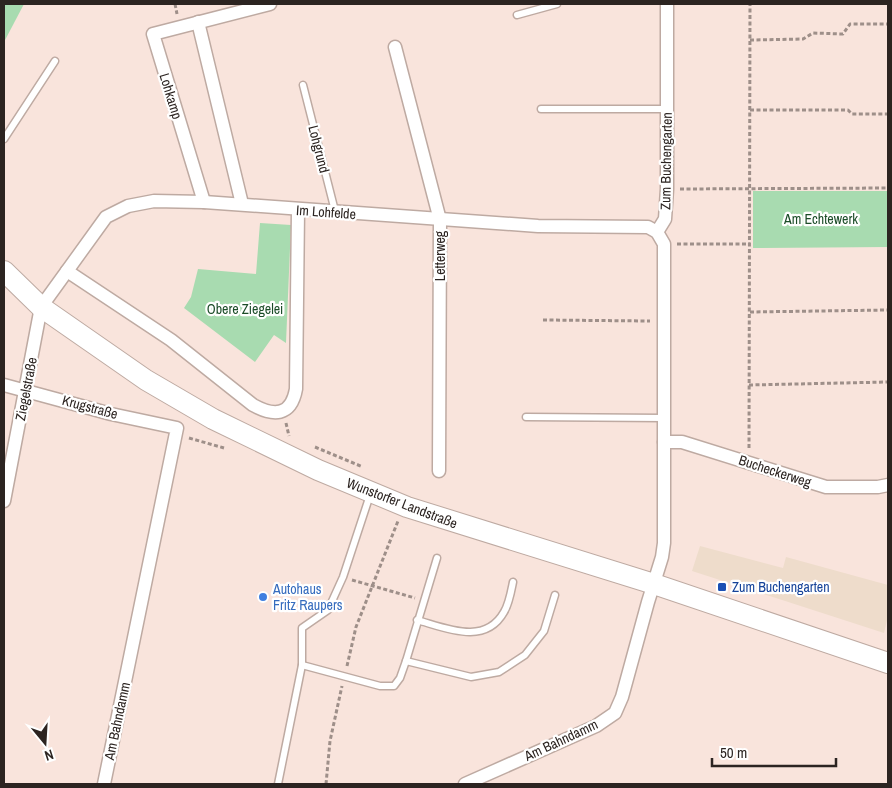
<svg xmlns="http://www.w3.org/2000/svg" width="892" height="788" viewBox="0 0 892 788" font-family="'Archivo Narrow',sans-serif">
	<style>
		.industrial { fill: #eedccb }
		.green { fill: #a8dbb0 }
		.lines { fill: none; stroke-linecap: round; stroke-linejoin: round }
		.service-casing { stroke: #beaaa2; stroke-width: 9 }
		.minor-casing { stroke: #beaaa2; stroke-width: 15 }
		.primary-casing { stroke: #beaaa2; stroke-width: 22 }
		.path { stroke: #9e8f89; stroke-width: 3; stroke-dasharray: 4 2.5; stroke-linecap: butt }
		.service { stroke: #fff; stroke-width: 6 }
		.minor { stroke: #fff; stroke-width: 12 }
		.primary { stroke: #fff; stroke-width: 20 }
		.transit-dot { fill: #1a4fb4; stroke: #fff; stroke-width: 2 }
		.shop-dot { fill: #3f7fe0; stroke: #fff; stroke-width: 2 }
		.labels { text-anchor: middle; dominant-baseline: central; stroke-width: 4.5; stroke-linejoin: round; paint-order: stroke }
		.street-label { font-size: 14px; fill: #2c2421; stroke: #fff }
		.park-label { font-size: 14px; fill: #1b4c28; stroke: #fff }
		.transit-label { font-size: 14px; fill: #164399; stroke: #fff; text-anchor: start }
		.shop-label { font-size: 14px; fill: #366cbe; stroke: #fff; text-anchor: start }
	</style>
	<rect width="100%" height="100%" fill="#f9e4dc"/>
	<polygon class="industrial" points="700,546 783,568 786,557 888,585 888,616 884,633 692,571"/>
	<g class="green">
		<polygon points="4,4 24,4 4,42"/>
		<polygon points="753,191 888,191 888,247 753,248"/>
		<polygon points="260,223 291,225 286,343 274,335 255,362 184,308 191,297 198,269 256,274"/>
	</g>
	<g class="lines">
		<defs>
			<g id="service">
				<polyline points="517,15 557,4"/>
				<polyline points="303,85 335,211"/>
				<polyline points="541,109 666,109"/>
				<polyline points="4,139 55,61"/>
				<polyline points="526,417 664,418"/>
				<path d="M 417,620 C 446,628 485,646 504,612 C 509,604 511,592 513,582"/>
				<polyline points="406,661 471,677 499,672 525,655 544,631 555,595"/>
				<polyline points="302,665 380,686 394,686 400,678 406,661 437,558"/>
				<polyline points="278,784 302,665 302,628 328,610 343,577 370,495"/>
			</g>
			<g id="minor">
				<polyline points="198,22 242,204"/>
				<polyline points="395,47 440,220 439,471"/>
				<polyline points="204,202 153,34 270,4"/>
				<polyline points="657,232 665,219 667,189 667,4"/>
				<path d="M 67,271 L 171,340 L 253,405 C 273,416 291,417 296,389 L 298,210"/>
				<polyline points="4,385 111,414 177,428 104,784"/>
				<polyline points="664,442 682,442 826,487 878,487 888,485"/>
				<polyline points="4,501 41,307 106,217 128,206 154,201 204,202 538,226 648,227 657,232 664,244 664,543 662,557 648,602 622,697 615,713 596,726 465,784"/>
			</g>
			<polyline id="primary" points="4,271 41,307 146,380 213,419 318,470 407,507 654,584 888,663"/>
		</defs>
		<use href="#service" class="service-casing"/>
		<use href="#minor" class="minor-casing"/>
		<use href="#primary" class="primary-casing"/>
		<g class="path">
			<polyline points="175,4 177,14"/>
			<polyline points="750,40 803,39 813,33 843,34 850,24 888,24"/>
			<polyline points="750,110 848,110 852,114 888,114"/>
			<polyline points="680,189 888,188"/>
			<polyline points="677,244 750,244"/>
			<polyline points="750,312 888,310"/>
			<polyline points="543,320 650,321"/>
			<polyline points="749,385 888,382"/>
			<polyline points="286,423 289,436"/>
			<polyline points="189,438 224,448"/>
			<polyline points="315,447 363,467"/>
			<polyline points="749,448 750,4"/>
			<polyline points="352,580 415,598"/>
			<polyline points="347,666 356,627 398,521"/>
			<polyline points="326,784 330,741 342,686"/>
		</g>
		<use href="#service" class="service"/>
		<use href="#minor" class="minor"/>
		<use href="#primary" class="primary"/>
	</g>
	<rect class="transit-dot" x="717" y="582" width="10" height="10" rx="2.5"/>
	<circle class="shop-dot" cx="263" cy="597" r="5"/>
	<g class="labels">
		<g class="street-label">
			<text transform="translate(171 96) rotate(73)">Lohkamp</text>
			<text transform="translate(319 149) rotate(76)">Lohgrund</text>
			<text transform="translate(666 161) rotate(-89)">Zum Buchengarten</text>
			<text transform="translate(326 212) rotate(4)">Im Lohfelde</text>
			<text transform="translate(440 256) rotate(-90)">Letterweg</text>
			<text transform="translate(26 389) rotate(-79)">Ziegelstraße</text>
			<text transform="translate(90 407) rotate(15)">Krugstraße</text>
			<text transform="translate(775 471) rotate(18)">Bucheckerweg</text>
			<text transform="translate(402 503) rotate(21)">Wunstorfer Landstraße</text>
			<text transform="translate(117 721) rotate(-78)">Am Bahndamm</text>
			<text transform="translate(561 740) rotate(-25)">Am Bahndamm</text>
		</g>
		<g class="park-label">
			<text x="821" y="219">Am Echtewerk</text>
			<text x="245" y="309">Obere Ziegelei</text>
		</g>
		<g class="transit-label">
			<text x="732" y="587">Zum Buchengarten</text>
		</g>
		<g class="shop-label">
			<text x="273" y="589">Autohaus<tspan x="273" dy="16">Fritz Raupers</tspan></text>
		</g>
	</g>
	<rect width="892" height="788" fill="none" stroke="#2c2421" stroke-width="10"/>
	<g transform="translate(45 743) rotate(162)" stroke="#ffffff" stroke-width="4" paint-order="stroke">
	<path d="M0-4L9 19L0 12L-9 19Z" fill="#2c2421"/>
	<text y="-8" font-size="14" font-weight="bold" text-anchor="middle" fill="#2c2421">N</text>
	</g>
	<path d="M712 758v8h124v-8" fill="none" stroke="#2c2421" stroke-width="2.5"/>
	<text x="720" y="758" font-size="15" fill="#2c2421" stroke="#ffffff" stroke-width="4" paint-order="stroke">50 m</text>
</svg>
